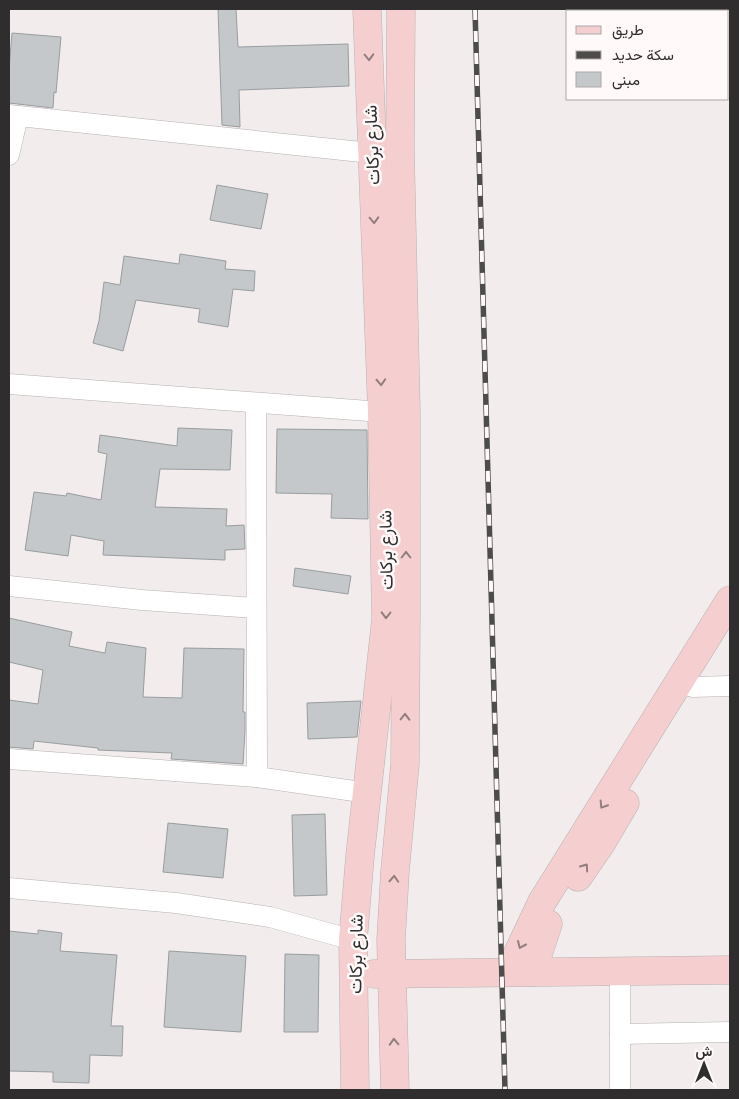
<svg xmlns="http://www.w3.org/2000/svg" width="739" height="1099" viewBox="0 0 739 1099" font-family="Lato,Vazirmatn,sans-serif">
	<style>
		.building { fill: #c4c8cb; stroke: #999da0 }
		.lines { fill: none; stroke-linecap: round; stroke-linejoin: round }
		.street-casing { stroke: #b7b1b1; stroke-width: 21 }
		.secondary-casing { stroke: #b7b1b1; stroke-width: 29 }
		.street { stroke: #fff; stroke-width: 20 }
		.secondary { stroke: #f5cfd0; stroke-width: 28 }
		.rail-casing { stroke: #4d4b4b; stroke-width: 5.5 }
		.rail { stroke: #fffaf9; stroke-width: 4; stroke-dasharray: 11; stroke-linecap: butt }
		.oneway { stroke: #927e7e }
		.labels { text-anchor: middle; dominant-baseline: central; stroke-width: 5; stroke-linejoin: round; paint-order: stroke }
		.street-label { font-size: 18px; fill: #2f2d2d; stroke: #fffaf9 }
	</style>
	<rect width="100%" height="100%" fill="#f2ecec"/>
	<g class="building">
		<polygon points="218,9 236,9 238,47 348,44 349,86 239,90 240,127 222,125"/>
		<polygon points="12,33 61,37 56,93 54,92 53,108 9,103 9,69"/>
		<polygon points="217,185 268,194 261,229 210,220"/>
		<polygon points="180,254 226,261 225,269 255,271 254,291 233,289 228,327 198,322 200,309 136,300 123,351 93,343 99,321 104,282 120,285 124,256 179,264"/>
		<polygon points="178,428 232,430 230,470 160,469 155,507 227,509 226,526 244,525 245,549 225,550 225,560 103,555 104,541 71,535 68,556 25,550 34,492 66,496 67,493 101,500 107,454 98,452 100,435 177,446"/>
		<polygon points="277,429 367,430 368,519 331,518 332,494 276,493"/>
		<polygon points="295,568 351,576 348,594 293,586"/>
		<polygon points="9,618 72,632 69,646 105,653 107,642 146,648 143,697 182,698 184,648 244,649 243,712 245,712 245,731 243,764 171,759 172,753 98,750 98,748 34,741 33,749 9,747 9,700 38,704 43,670 9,662"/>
		<polygon points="361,701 357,737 308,739 307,703"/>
		<polygon points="325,814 327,895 294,896 292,815"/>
		<polygon points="168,823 228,829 223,878 163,872"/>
		<polygon points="38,930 62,933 60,951 117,955 111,1026 123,1026 122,1056 90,1055 89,1083 53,1082 53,1072 9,1071 9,931 38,934"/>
		<polygon points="169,951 246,956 241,1032 164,1027"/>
		<polygon points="285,954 319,955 318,1032 284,1032"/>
	</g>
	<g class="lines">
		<defs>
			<g id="street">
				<polyline points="9,115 371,153"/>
				<polyline points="9,155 18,116"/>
				<polyline points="9,384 382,412"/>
				<polyline points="256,403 257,777"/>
				<polyline points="9,586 142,600 255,608"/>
				<polyline points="692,687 730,686"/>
				<polyline points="9,759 257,777 368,793"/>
				<polyline points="9,888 176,903 270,917 353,940"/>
				<polyline points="620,970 620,1090"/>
				<polyline points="620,1034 730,1032"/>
			</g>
			<g id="secondary">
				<polyline points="578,877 602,842 625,803"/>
				<polyline points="509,972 542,902 730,600"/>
				<polyline points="532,972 548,924"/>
				<polyline points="374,974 730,970"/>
				<polyline points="355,1090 353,940 360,856 386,619 382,412 367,9"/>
				<polyline points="395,1090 391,940 395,871 405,764 406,611 406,413 400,148 401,9"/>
			</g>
		</defs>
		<use href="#street" class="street-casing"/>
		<use href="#secondary" class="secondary-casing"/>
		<use href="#street" class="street"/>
		<use href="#secondary" class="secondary"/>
		<defs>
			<polyline id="rail" points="475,9 505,1090"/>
		</defs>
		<use href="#rail" class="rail-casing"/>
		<use href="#rail" class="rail"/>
	</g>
	<defs><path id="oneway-chevron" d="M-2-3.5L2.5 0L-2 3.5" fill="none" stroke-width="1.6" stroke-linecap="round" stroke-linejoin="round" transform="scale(1.25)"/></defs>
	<g class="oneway">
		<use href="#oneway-chevron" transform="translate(369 57) rotate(88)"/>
		<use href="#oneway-chevron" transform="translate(374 220) rotate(88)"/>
		<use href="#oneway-chevron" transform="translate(381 382) rotate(87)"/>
		<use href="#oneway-chevron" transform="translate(406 555) rotate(-90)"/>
		<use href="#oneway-chevron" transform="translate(386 615) rotate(91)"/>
		<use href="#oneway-chevron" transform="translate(405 717) rotate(-89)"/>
		<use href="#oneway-chevron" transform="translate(603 805) rotate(122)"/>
		<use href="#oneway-chevron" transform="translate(585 867) rotate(-55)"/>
		<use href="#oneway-chevron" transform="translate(394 879) rotate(-87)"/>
		<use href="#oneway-chevron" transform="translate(521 945) rotate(114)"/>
		<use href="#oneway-chevron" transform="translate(394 1042) rotate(-92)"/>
	</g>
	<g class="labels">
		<g class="street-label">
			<text transform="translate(371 145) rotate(-92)">شارع بركات</text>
			<text transform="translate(385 550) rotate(-91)">شارع بركات</text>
			<text transform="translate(355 954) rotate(-89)">شارع بركات</text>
		</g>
	</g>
	<rect width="739" height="1099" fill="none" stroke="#2f2d2d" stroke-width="20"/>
	<rect x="566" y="10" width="162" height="90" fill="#fffaf9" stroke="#aca8a7"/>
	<rect x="576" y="26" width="25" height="8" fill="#f5cfd0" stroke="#aca8a7"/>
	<text x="612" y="35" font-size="15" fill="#2f2d2d">طريق</text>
	<rect x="576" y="51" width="25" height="8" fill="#4d4b4b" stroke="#aca8a7"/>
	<text x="612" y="60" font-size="15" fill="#2f2d2d">سكة حديد</text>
	<rect x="576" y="72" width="25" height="15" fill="#c4c8cb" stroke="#aca8a7"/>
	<text x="612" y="85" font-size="15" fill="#2f2d2d">مبنى</text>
	<g transform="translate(704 1064)" stroke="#fffaf9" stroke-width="4" paint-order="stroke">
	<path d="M0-4L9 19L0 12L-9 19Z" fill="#2f2d2d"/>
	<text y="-8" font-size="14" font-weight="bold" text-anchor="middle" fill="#2f2d2d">ش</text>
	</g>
</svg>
